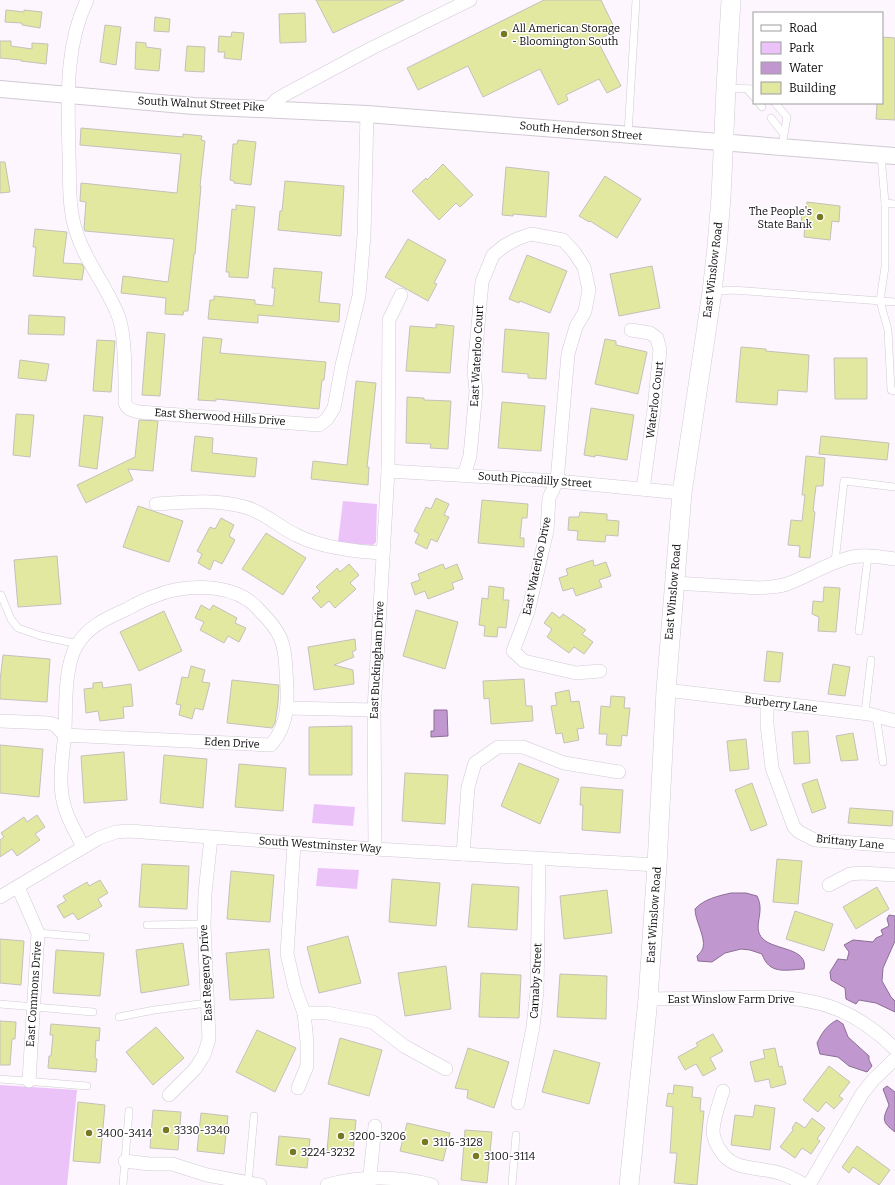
<svg xmlns="http://www.w3.org/2000/svg" width="895" height="1185" viewBox="0 0 895 1185" font-family="Bitter,serif">
	<style>
		.green { fill: #ecc3f9 }
		.water { fill: #c197cf; stroke: #8b6d95 }
		.building { fill: #e3e8a1; stroke: #c1c2b9 }
		.lines { fill: none; stroke-linecap: round; stroke-linejoin: round }
		.service-casing { stroke: #d1cad3; stroke-width: 8 }
		.minor-casing { stroke: #d1cad3; stroke-width: 14 }
		.tertiary-casing { stroke: #d1cad3; stroke-width: 18 }
		.secondary-casing { stroke: #d1cad3; stroke-width: 20 }
		.service { stroke: #fff; stroke-width: 7 }
		.minor { stroke: #fff; stroke-width: 13 }
		.tertiary { stroke: #fff; stroke-width: 16 }
		.secondary { stroke: #fff; stroke-width: 19 }
		.poi-dot { fill: #767921; stroke: #fff; stroke-width: 1.5 }
		.labels { text-anchor: middle; dominant-baseline: central; stroke-width: 3; stroke-linejoin: round; paint-order: stroke }
		.poi-label { font-size: 11px; fill: #0d0a0d; stroke: #fff; text-anchor: start }
		.street-label { font-size: 11px; fill: #0d0a0d; stroke: #fff }
	</style>
	<rect width="100%" height="100%" fill="#fdf6ff"/>
	<g class="green">
		<polygon points="343,501 377,504 376,542 373,545 357,544 338,542"/>
		<polygon points="314,804 355,807 353,826 312,823"/>
		<polygon points="318,868 359,870 357,889 316,886"/>
		<polygon points="0,1085 77,1090 67,1185 0,1185"/>
	</g>
	<g class="water">
		<polygon points="434,710 447,710 448,736 431,737 431,731 434,731"/>
		<path d="M 731,893 L 746,893 L 757,896 C 766,913 751,927 763,939 C 774,950 809,948 804,969 C 786,970 769,975 762,954 L 750,950 L 741,949 L 725,953 L 712,962 L 698,961 L 697,956 C 699,954 702,951 703,948 C 706,937 695,921 695,909 C 704,899 718,896 731,893 Z"/>
		<polygon points="889,915 895,916 895,941 883,968 882,981 891,997 895,1001 895,1012 876,1003 859,1000 856,1004 846,999 845,988 831,980 830,972 838,959 847,960 849,952 844,945 853,940 873,942 876,938 883,935 881,930 889,926 887,919"/>
		<path d="M 837,1020 L 843,1024 L 848,1037 L 869,1056 L 869,1060 L 872,1066 L 867,1072 L 849,1066 L 838,1057 L 820,1054 L 817,1043 C 822,1033 826,1026 837,1020 Z"/>
		<path d="M 887,1086 L 895,1092 L 895,1132 C 882,1122 882,1120 889,1105 L 883,1089 Z"/>
	</g>
	<g class="building">
		<polygon points="316,0 404,0 333,33"/>
		<polygon points="544,0 601,0 616,31 597,40 621,86 607,93 599,79 566,95 568,100 558,105 540,69 483,97 468,66 418,90 407,68"/>
		<polygon points="6,10 24,12 24,10 42,12 40,28 22,25 22,23 5,22"/>
		<polygon points="305,13 306,42 280,43 279,14"/>
		<polygon points="155,17 170,19 169,32 154,31"/>
		<polygon points="105,25 121,27 116,65 100,62"/>
		<polygon points="232,32 244,33 241,60 224,58 225,52 218,52 219,36 231,37"/>
		<polygon points="882,37 895,38 895,120 876,119 877,103 882,103"/>
		<polygon points="0,41 11,41 11,46 32,49 32,43 48,44 46,64 21,61 21,60 0,58"/>
		<polygon points="136,42 146,43 146,47 161,49 159,71 135,69"/>
		<polygon points="187,46 205,47 204,72 185,71"/>
		<polygon points="81,128 183,137 183,134 202,136 201,140 205,141 200,186 201,186 195,254 194,254 188,311 184,311 183,315 165,314 166,298 121,293 123,276 168,282 174,239 85,231 84,228 86,202 80,201 81,183 177,193 181,154 80,145"/>
		<polygon points="238,140 256,142 251,185 234,183 234,181 230,180 233,144 237,144"/>
		<polygon points="0,162 5,162 10,192 0,193"/>
		<polygon points="443,164 473,195 460,207 456,203 439,220 412,191 426,178 427,180"/>
		<polygon points="506,167 549,172 546,217 513,214 513,216 502,215"/>
		<polygon points="605,176 641,199 617,238 590,221 589,222 579,216"/>
		<polygon points="285,181 344,186 341,236 278,230 280,211 282,211"/>
		<polygon points="807,202 840,206 839,222 832,221 830,240 804,237 805,224 801,224 802,212 806,213"/>
		<polygon points="236,205 255,207 248,278 229,277 229,272 226,272 232,209 236,210"/>
		<polygon points="35,229 67,232 63,263 82,264 84,268 82,280 33,276 36,247 33,247"/>
		<polygon points="408,239 446,260 434,283 437,284 428,301 385,277"/>
		<polygon points="527,255 567,271 550,313 520,301 519,303 509,299"/>
		<polygon points="652,266 660,308 619,316 610,274"/>
		<polygon points="274,268 322,272 319,302 340,304 339,322 258,315 258,323 208,319 210,300 214,300 214,296 255,300 255,304 273,306 275,288 272,288"/>
		<polygon points="29,315 65,317 64,335 28,334"/>
		<polygon points="436,324 454,326 450,373 406,371 410,326 436,328"/>
		<polygon points="505,329 549,333 546,379 528,378 528,374 502,372"/>
		<polygon points="147,332 165,334 160,396 142,395"/>
		<polygon points="203,337 222,339 220,353 326,362 324,380 322,380 319,409 216,399 216,401 198,400"/>
		<polygon points="605,339 616,341 616,345 647,352 638,394 595,384"/>
		<polygon points="97,340 115,341 111,392 93,391"/>
		<polygon points="741,347 766,349 766,351 809,355 807,392 778,390 777,405 736,402"/>
		<polygon points="834,358 867,358 867,399 835,399"/>
		<polygon points="20,360 49,364 46,381 18,378"/>
		<polygon points="356,381 376,383 367,467 369,467 368,485 311,479 313,461 347,465"/>
		<polygon points="407,397 424,398 424,400 451,401 448,449 430,448 431,444 406,443"/>
		<polygon points="502,402 545,406 541,451 498,448"/>
		<polygon points="591,408 634,415 627,460 595,455 595,457 584,455"/>
		<polygon points="16,414 34,415 30,457 13,455"/>
		<polygon points="84,415 103,417 97,469 79,466"/>
		<polygon points="139,420 158,421 153,471 128,469 133,480 86,503 77,485 135,457"/>
		<polygon points="195,436 213,438 212,453 257,458 255,477 191,471"/>
		<polygon points="821,436 889,443 887,460 819,454"/>
		<polygon points="806,456 825,458 823,486 816,486 813,511 815,512 810,558 799,557 800,546 788,545 791,520 802,521 805,495 802,495"/>
		<polygon points="436,498 449,504 444,515 449,517 437,542 431,539 427,549 415,543 419,534 414,531 426,507 431,509"/>
		<polygon points="482,500 528,504 527,518 522,518 520,538 524,538 524,547 478,543"/>
		<polygon points="138,506 183,521 169,562 123,547"/>
		<polygon points="580,512 607,514 607,520 619,521 618,536 606,535 605,542 577,540 578,531 568,530 569,517 579,517"/>
		<polygon points="221,518 234,525 229,536 235,540 222,564 214,560 210,570 198,563 202,554 197,551 210,527 215,529"/>
		<polygon points="266,533 306,558 283,595 242,569"/>
		<polygon points="57,556 61,604 18,607 14,560"/>
		<polygon points="593,560 594,566 606,562 611,576 599,580 602,587 576,596 573,588 563,591 559,578 568,575 566,569"/>
		<polygon points="349,564 359,575 350,583 356,589 335,608 329,601 321,608 312,598 320,591 316,587 337,568 340,572"/>
		<polygon points="443,564 445,569 457,564 463,579 452,583 454,589 428,599 425,591 415,595 411,583 420,580 418,574"/>
		<polygon points="489,586 504,588 503,600 509,600 506,628 498,627 497,637 484,636 485,626 479,625 482,598 488,599"/>
		<polygon points="824,587 840,588 836,632 818,631 819,617 812,614 813,601 823,602"/>
		<polygon points="201,605 210,610 213,605 237,618 235,623 246,628 239,642 228,636 224,643 200,630 204,622 195,618"/>
		<polygon points="416,610 458,622 445,669 403,656"/>
		<polygon points="164,611 182,651 139,671 120,632"/>
		<polygon points="552,612 560,618 563,614 586,630 582,634 593,642 584,654 574,647 569,653 547,637 552,629 544,623"/>
		<polygon points="355,639 356,650 352,652 354,657 334,665 353,670 354,684 314,690 308,647"/>
		<polygon points="767,651 783,653 780,682 764,681"/>
		<polygon points="3,655 50,659 47,702 0,699 0,681"/>
		<polygon points="833,664 850,667 845,696 828,694"/>
		<polygon points="191,666 205,670 202,682 210,683 203,710 195,708 192,719 179,715 181,705 176,704 182,677 188,678"/>
		<polygon points="524,679 526,706 532,706 533,721 491,724 489,698 484,699 483,681"/>
		<polygon points="232,680 279,685 278,703 275,723 272,728 227,723"/>
		<polygon points="102,682 103,688 131,684 133,706 123,707 124,718 100,721 98,711 86,713 84,689 93,688 93,683"/>
		<polygon points="569,690 571,702 579,701 584,728 577,729 579,740 564,743 562,733 556,734 551,706 557,705 555,693"/>
		<polygon points="611,696 625,697 624,708 630,708 627,736 622,735 621,746 606,745 607,734 599,734 601,706 610,707"/>
		<polygon points="352,726 352,775 309,775 309,727"/>
		<polygon points="808,731 810,763 794,764 792,732"/>
		<polygon points="853,733 858,760 841,761 836,736"/>
		<polygon points="746,739 749,769 730,771 727,741"/>
		<polygon points="0,745 43,749 39,797 0,793"/>
		<polygon points="124,752 127,800 84,803 81,756"/>
		<polygon points="164,755 207,759 203,808 160,803"/>
		<polygon points="519,763 559,779 540,824 501,806"/>
		<polygon points="239,764 286,768 283,811 235,807"/>
		<polygon points="405,773 448,775 445,824 402,821"/>
		<polygon points="817,779 826,808 812,813 802,784"/>
		<polygon points="752,783 767,825 751,831 735,790"/>
		<polygon points="581,787 623,790 620,833 582,830 583,805 580,805"/>
		<polygon points="850,808 893,811 892,826 848,823"/>
		<polygon points="37,815 45,827 35,834 40,840 17,856 12,849 0,857 0,840 4,837 1,833 24,817 27,822"/>
		<polygon points="777,859 802,861 798,904 773,902"/>
		<polygon points="142,864 189,866 187,909 139,907"/>
		<polygon points="231,871 274,875 270,922 227,919"/>
		<polygon points="392,879 440,883 436,926 389,922"/>
		<polygon points="100,880 108,893 98,899 102,906 78,920 73,913 64,918 57,906 66,901 63,896 87,882 89,886"/>
		<polygon points="472,884 519,887 517,930 468,927"/>
		<polygon points="877,887 889,909 856,929 843,907"/>
		<polygon points="607,890 612,933 564,939 560,896"/>
		<polygon points="795,911 833,924 824,951 786,939"/>
		<polygon points="348,936 361,983 319,993 307,947"/>
		<polygon points="0,939 24,941 21,985 0,983"/>
		<polygon points="183,943 189,985 141,993 136,950"/>
		<polygon points="269,949 274,998 230,1000 226,953"/>
		<polygon points="56,950 104,953 100,996 53,993"/>
		<polygon points="446,966 451,1009 405,1016 398,973"/>
		<polygon points="481,973 521,975 519,1018 479,1017"/>
		<polygon points="560,974 607,976 606,1019 557,1017"/>
		<polygon points="0,1021 16,1022 15,1039 12,1039 10,1065 0,1065"/>
		<polygon points="51,1024 100,1028 99,1041 96,1040 95,1058 97,1059 96,1072 48,1068 49,1056 51,1056 53,1035 50,1035"/>
		<polygon points="156,1027 184,1058 153,1085 126,1052"/>
		<polygon points="257,1030 296,1048 275,1092 236,1072"/>
		<polygon points="713,1034 723,1051 710,1058 716,1069 703,1076 696,1064 685,1070 678,1057 698,1046 696,1043"/>
		<polygon points="340,1038 382,1050 369,1096 328,1084"/>
		<polygon points="468,1048 509,1062 494,1108 467,1098 468,1090 455,1088"/>
		<polygon points="775,1048 779,1067 782,1066 786,1084 771,1088 769,1079 755,1082 750,1062 765,1058 763,1050"/>
		<polygon points="554,1050 600,1063 589,1104 542,1092"/>
		<polygon points="829,1066 850,1082 839,1096 843,1099 834,1109 826,1102 818,1112 803,1100"/>
		<polygon points="674,1085 693,1087 692,1097 701,1098 700,1111 704,1111 697,1185 674,1183 677,1153 670,1153 673,1107 666,1106 668,1093 673,1094"/>
		<polygon points="78,1102 105,1105 100,1163 73,1161"/>
		<polygon points="755,1105 775,1108 770,1150 731,1145 735,1115 753,1117"/>
		<polygon points="153,1110 181,1112 178,1150 150,1148"/>
		<polygon points="201,1113 228,1116 224,1154 197,1151"/>
		<polygon points="330,1118 356,1120 353,1153 327,1151"/>
		<polygon points="812,1118 825,1128 817,1139 820,1141 811,1154 802,1148 795,1158 780,1147 793,1130 792,1128 796,1122 805,1128"/>
		<polygon points="407,1123 450,1133 443,1161 400,1151"/>
		<polygon points="465,1130 492,1132 487,1183 461,1180"/>
		<polygon points="279,1136 310,1139 307,1168 276,1165"/>
		<polygon points="857,1146 890,1170 879,1185 853,1167 849,1173 842,1167"/>
	</g>
	<g class="lines">
		<defs>
			<g id="service">
				<polyline points="726,88 754,89"/>
				<polyline points="747,89 754,97"/>
				<polyline points="759,103 762,107"/>
				<polyline points="775,103 787,117 782,146"/>
				<polyline points="771,118 783,133"/>
				<polyline points="628,134 636,0"/>
				<polyline points="881,155 885,203 885,267 880,301 888,330 891,390 895,391"/>
				<polyline points="885,203 895,204"/>
				<polyline points="712,292 732,290 895,302"/>
				<polyline points="835,562 844,481 895,487"/>
				<polyline points="1,595 11,619 18,628 41,636 78,644"/>
				<polyline points="859,631 868,556"/>
				<polyline points="865,713 871,660"/>
				<polyline points="876,715 883,762"/>
				<polyline points="147,925 204,924"/>
				<polyline points="38,933 86,937"/>
				<polyline points="0,1004 93,1012"/>
				<polyline points="119,1017 154,1010 207,1003"/>
				<polyline points="0,1079 87,1086"/>
				<polyline points="248,1183 254,1116"/>
				<polyline points="123,1185 129,1111"/>
				<polyline points="512,1185 516,1135"/>
			</g>
			<g id="minor">
				<path d="M 87,0 C 64,48 68,103 69,155 C 70,180 68,207 76,231 C 85,262 108,287 119,318 C 126,338 125,381 125,403 C 128,410 132,410 139,412 L 319,425 L 327,419 L 334,408 L 342,365 L 359,296 L 364,235 L 367,114"/>
				<polyline points="268,109 276,100 286,94 372,48 470,0"/>
				<polyline points="631,330 650,333 657,338 660,350 654,409 643,489"/>
				<polyline points="388,471 557,481 682,493"/>
				<polyline points="464,475 470,456 476,391 474,370 482,282 493,255 504,246 517,239 531,234 563,240 574,252 584,267 589,290 585,311 576,327 568,354 557,481 549,498 547,531 528,612 513,651 524,661 576,673 600,671"/>
				<path d="M 156,504 C 186,502 216,499 245,507 C 264,512 279,527 296,535 C 319,547 357,552 383,553"/>
				<path d="M 674,583 L 760,588 C 769,587 778,587 787,584 C 809,576 829,562 852,557 C 866,554 881,557 895,559"/>
				<polyline points="666,690 869,714 895,721"/>
				<polyline points="767,702 767,724 772,768 794,827 799,832 815,840 895,846"/>
				<polyline points="287,708 374,710"/>
				<polyline points="0,721 49,723 55,725 64,735"/>
				<path d="M 64,735 L 271,745 C 290,723 288,698 286,671 C 285,643 281,632 261,612 C 257,608 253,603 248,600 C 223,583 181,585 155,596 C 145,599 136,604 127,609 C 108,618 89,625 77,645 C 64,666 66,706 65,731 C 63,758 56,787 67,814 C 71,825 78,836 83,847"/>
				<polyline points="294,844 287,954 295,988 304,1013 307,1042 307,1066 298,1088"/>
				<polyline points="375,849 374,710 388,471 389,320 401,295"/>
				<polyline points="463,854 468,787 475,763 498,747 523,747 564,763 619,772"/>
				<polyline points="829,885 850,874 862,873 895,875"/>
				<polyline points="18,887 38,933 29,1081"/>
				<polyline points="0,897 99,838 116,832 129,831 375,849 657,865"/>
				<path d="M 648,999 L 770,997 C 821,998 858,1012 895,1049"/>
				<polyline points="304,1013 327,1013 373,1022 404,1046 446,1069"/>
				<path d="M 723,1091 C 719,1104 714,1117 713,1130 C 713,1137 716,1144 720,1150 C 731,1169 752,1167 771,1171 C 783,1173 795,1179 805,1185"/>
				<polyline points="169,1095 195,1069 204,1055 209,1039 204,924 205,893 211,838"/>
				<polyline points="518,1103 533,1027 537,991 539,859"/>
				<polyline points="125,1161 149,1164 172,1164 207,1175 260,1185"/>
				<path d="M 327,1185 C 361,1176 398,1176 432,1185"/>
				<polyline points="369,1185 375,1126"/>
				<polyline points="809,1185 862,1094 873,1080 895,1059"/>
			</g>
			<polyline id="tertiary" points="0,89 194,106 367,114 895,156"/>
			<polyline id="secondary" points="629,1185 648,999 657,865 666,690 682,493 712,292 717,247 721,197 726,88 731,0"/>
		</defs>
		<use href="#service" class="service-casing"/>
		<use href="#minor" class="minor-casing"/>
		<use href="#tertiary" class="tertiary-casing"/>
		<use href="#secondary" class="secondary-casing"/>
		<use href="#service" class="service"/>
		<use href="#minor" class="minor"/>
		<use href="#tertiary" class="tertiary"/>
		<use href="#secondary" class="secondary"/>
	</g>
	<g class="poi-dot">
		<circle cx="504" cy="34" r="4"/>
		<circle cx="820" cy="217" r="4"/>
		<circle cx="166" cy="1130" r="4"/>
		<circle cx="89" cy="1133" r="4"/>
		<circle cx="341" cy="1136" r="4"/>
		<circle cx="425" cy="1142" r="4"/>
		<circle cx="293" cy="1152" r="4"/>
		<circle cx="476" cy="1156" r="4"/>
	</g>
	<g class="labels">
		<g class="poi-label">
			<text x="512" y="28">All American Storage<tspan x="512" dy="13">- Bloomington South</tspan></text>
			<text x="812" y="211" text-anchor="end">The People's<tspan x="812" dy="13">State Bank</tspan></text>
			<text x="174" y="1130">3330-3340</text>
			<text x="97" y="1133">3400-3414</text>
			<text x="349" y="1136">3200-3206</text>
			<text x="433" y="1142">3116-3128</text>
			<text x="301" y="1152">3224-3232</text>
			<text x="484" y="1156">3100-3114</text>
		</g>
		<g class="street-label">
			<text transform="translate(201 104) rotate(3)">South Walnut Street Pike</text>
			<text transform="translate(581 131) rotate(5)">South Henderson Street</text>
			<text transform="translate(713 270) rotate(-83)">East Winslow Road</text>
			<text transform="translate(477 356) rotate(-87)">East Waterloo Court</text>
			<text transform="translate(655 400) rotate(-83)">Waterloo Court</text>
			<text transform="translate(220 417) rotate(4)">East Sherwood Hills Drive</text>
			<text transform="translate(535 480) rotate(4)">South Piccadilly Street</text>
			<text transform="translate(537 566) rotate(-78)">East Waterloo Drive</text>
			<text transform="translate(673 592) rotate(-85)">East Winslow Road</text>
			<text transform="translate(377 660) rotate(-87)">East Buckingham Drive</text>
			<text transform="translate(781 704) rotate(7)">Burberry Lane</text>
			<text transform="translate(232 743) rotate(3)">Eden Drive</text>
			<text transform="translate(850 842) rotate(6)">Brittany Lane</text>
			<text transform="translate(320 845) rotate(4)">South Westminster Way</text>
			<text transform="translate(654 915) rotate(-86)">East Winslow Road</text>
			<text transform="translate(206 973) rotate(-93)">East Regency Drive</text>
			<text transform="translate(536 981) rotate(-87)">Carnaby Street</text>
			<text transform="translate(34 994) rotate(-86)">East Commons Drive</text>
			<text x="731" y="999">East Winslow Farm Drive</text>
		</g>
	</g>
	<rect x="753" y="12" width="130" height="92" fill="#ffffff" stroke="#9e9d9e"/>
	<rect x="761" y="25" width="20" height="6" fill="#ffffff" stroke="#9e9d9e"/>
	<text x="789" y="32" font-size="12" fill="#0d0a0d">Road</text>
	<rect x="761" y="42" width="20" height="12" fill="#ecc3f9" stroke="#9e9d9e"/>
	<text x="789" y="52" font-size="12" fill="#0d0a0d">Park</text>
	<rect x="761" y="62" width="20" height="12" fill="#c197cf" stroke="#9e9d9e"/>
	<text x="789" y="72" font-size="12" fill="#0d0a0d">Water</text>
	<rect x="761" y="82" width="20" height="12" fill="#e3e8a1" stroke="#9e9d9e"/>
	<text x="789" y="92" font-size="12" fill="#0d0a0d">Building</text>
</svg>
